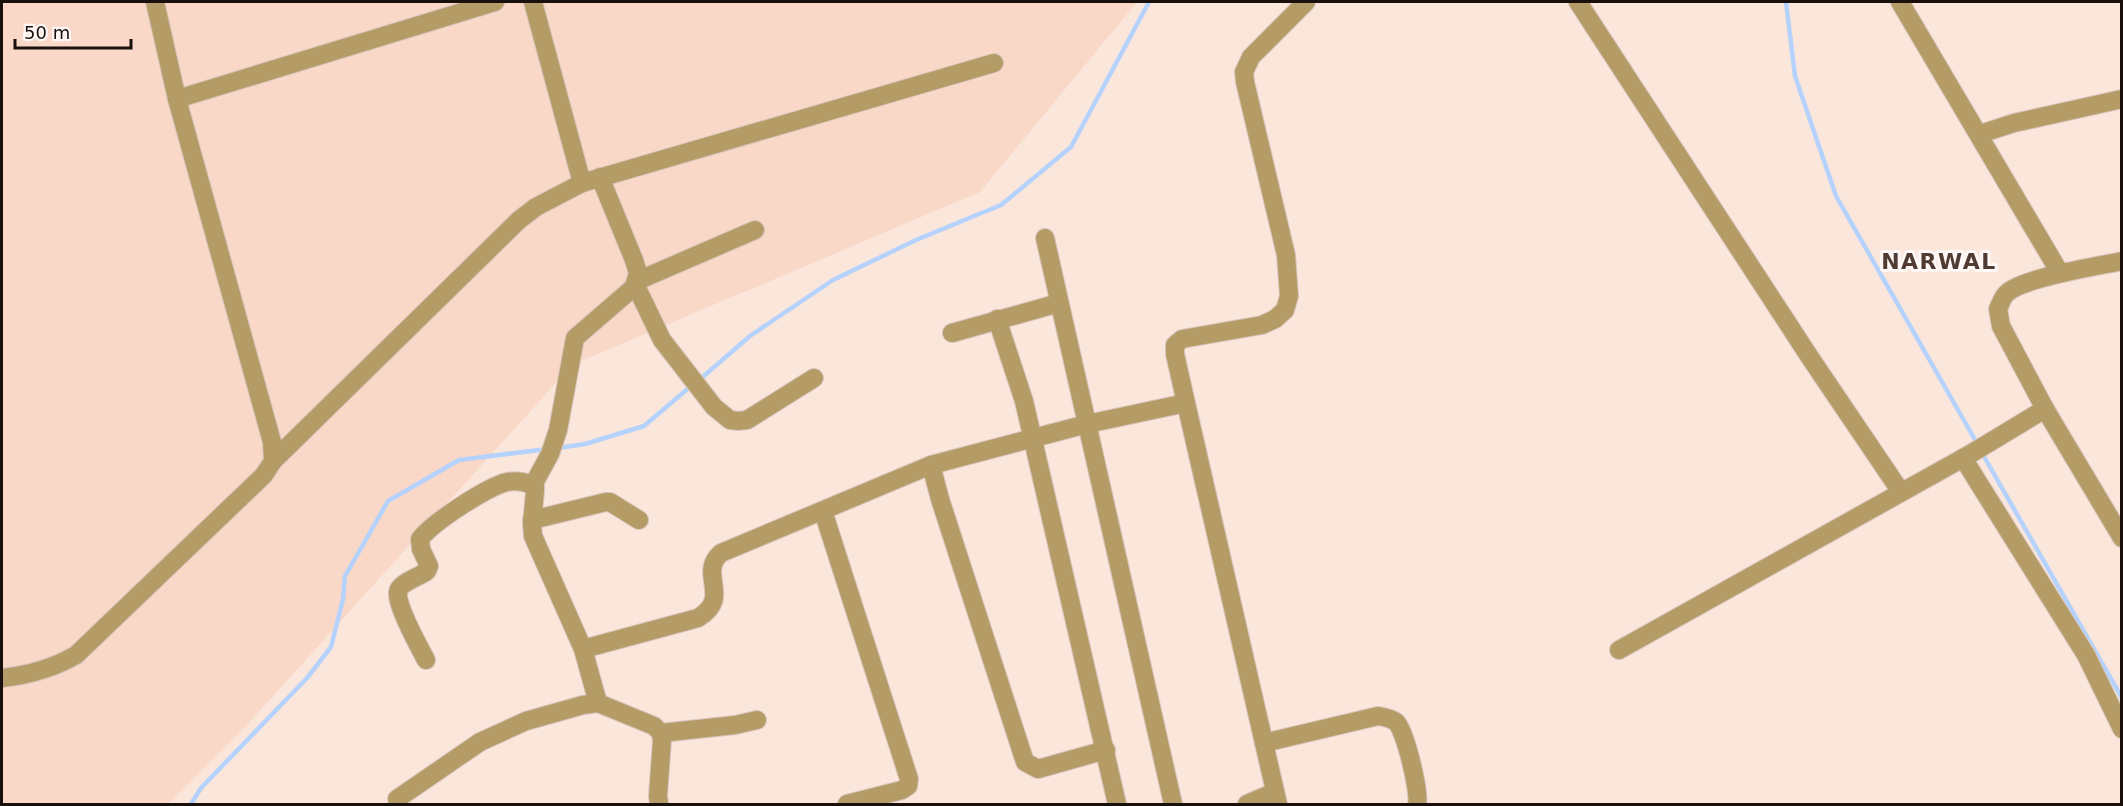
<svg xmlns="http://www.w3.org/2000/svg" width="2123" height="806" viewBox="0 0 2123 806" font-family="'DejaVu Sans',sans-serif">
	<style>
		.built { fill: #fad8c8 }
		.lines { fill: none; stroke-linecap: round; stroke-linejoin: round }
		.stream { stroke: #b5d2fc; stroke-width: 4.5 }
		.minor-casing { stroke: #d7c4bb; stroke-width: 20 }
		.minor { stroke: #b59c67; stroke-width: 18 }
		.labels { text-anchor: middle; dominant-baseline: central; stroke-width: 6; stroke-linejoin: round; paint-order: stroke }
		.district-label { font-size: 22px; font-weight: bold; letter-spacing: 1.5px; fill: #4f3b31; stroke: #fdf7f5 }
	</style>
	<rect width="100%" height="100%" fill="#fbe6dc"/>
	<polygon class="built" points="2,2 1137,2 980,192 572,365 247,725 168,804 2,804"/>
	<g class="lines">
		<g class="stream">
			<polyline points="1786,2 1795,76 1836,196 1978,445"/>
			<polyline points="698,381 750,336 833,280 916,240 1001,205 1071,147 1149,2"/>
			<polyline points="558,448 585,444 644,426 691,386"/>
			<polyline points="1982,453 2122,698"/>
			<polyline points="191,804 201,788 307,678 331,647 343,599 345,576 388,501 459,460 547,449"/>
		</g>
		<defs>
			<g id="minor">
				<polyline points="533,2 582,183"/>
				<polyline points="1578,2 1811,359 1901,492"/>
				<polyline points="1900,2 2060,273"/>
				<polyline points="177,99 495,2"/>
				<polyline points="1980,134 2014,123 2122,99"/>
				<polyline points="1045,238 1173,804"/>
				<path d="M 2122,261 C 2098,266 2022,278 2007,293 C 2003,296 2000,305 1998,309 L 2001,326 L 2045,409 L 2122,538"/>
				<polyline points="637,281 755,230"/>
				<polyline points="635,284 662,340 714,407 730,420 738,421 747,420 814,378"/>
				<polyline points="997,319 1024,401 1117,804"/>
				<polyline points="952,333 1059,303"/>
				<polyline points="1963,458 2086,655 2122,729"/>
				<polyline points="273,461 519,220 536,207 582,183 994,63"/>
				<polyline points="931,465 940,499 1025,762 1038,769 1106,750"/>
				<polyline points="533,485 550,454 558,430 575,338 634,287 638,273 634,260 600,177"/>
				<polyline points="823,511 909,779 908,786 902,790 847,804"/>
				<polyline points="532,520 606,502 610,502 639,520"/>
				<path d="M 583,649 L 698,618 C 733,597 697,574 721,553 L 931,465 L 1087,424 L 1186,403"/>
				<polyline points="1619,650 1972,453 2045,409"/>
				<path d="M 426,660 C 420,648 392,599 399,589 C 404,581 419,577 427,571 L 429,566 L 421,549 L 420,539 C 433,522 487,487 507,482 C 516,480 528,482 535,487 L 535,491 L 532,524 L 533,536 L 583,649 L 598,703"/>
				<path d="M 2,678 C 29,675 52,669 76,655 L 264,475 L 273,461 L 272,442 L 177,99 L 155,2"/>
				<polyline points="661,733 735,725 757,720"/>
				<path d="M 1264,743 L 1378,716 C 1384,717 1391,718 1396,722 C 1405,730 1420,792 1417,804"/>
				<polyline points="397,799 480,742 526,721 583,705 598,703 654,726 661,733 662,740 658,796 659,804"/>
				<polyline points="1247,804 1275,792"/>
				<polyline points="1278,804 1186,403 1175,354 1175,345 1182,339 1262,325 1275,319 1285,310 1289,296 1286,255 1245,82 1244,72 1251,57 1306,2"/>
			</g>
		</defs>
		<use href="#minor" class="minor-casing"/>
		<use href="#minor" class="minor"/>
	</g>
	<g class="labels">
		<g class="district-label">
			<text x="1939" y="261">NARWAL</text>
		</g>
	</g>
	<rect width="2123" height="806" fill="none" stroke="#19100c" stroke-width="6"/>
	<path d="M15 39v9h116v-9" fill="none" stroke="#19100c" stroke-width="3"/>
	<text x="24" y="39" font-size="18" fill="#19100c" stroke="#fdf7f5" stroke-width="4.5" paint-order="stroke">50 m</text>
</svg>
